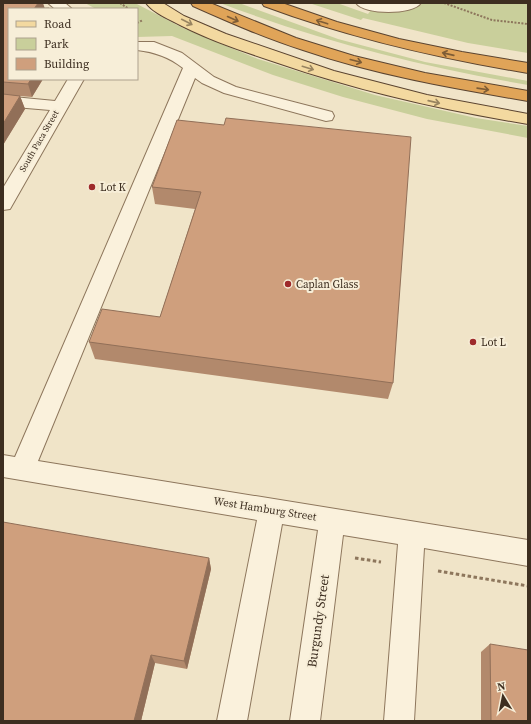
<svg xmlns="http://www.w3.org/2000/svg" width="531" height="724" viewBox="0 0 531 724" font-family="'Source Serif 4',serif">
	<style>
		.green { fill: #c9cf9b }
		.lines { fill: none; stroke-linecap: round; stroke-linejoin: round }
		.minor-casing { stroke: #8d765c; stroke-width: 2 }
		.major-casing { stroke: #5b4430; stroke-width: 2 }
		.highway-casing { stroke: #5b4430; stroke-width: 2 }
		.path-far1 { stroke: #8d765c; stroke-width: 2; stroke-dasharray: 2 1.5; stroke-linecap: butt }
		.path { stroke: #8d765c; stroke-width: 3; stroke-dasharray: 3.5 2.5; stroke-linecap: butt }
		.minor { fill: #faf1dc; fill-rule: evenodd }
		.major { fill: #f3d9a0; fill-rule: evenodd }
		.highway { fill: #e0a458; fill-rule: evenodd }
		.wall { fill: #b2896c }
		.shaded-wall { fill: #916f58 }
		.building { fill: #cf9f7d; stroke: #916f58 }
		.oneway { stroke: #7e5d36 }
		.oneway2 { stroke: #988460 }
		.poi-dot { fill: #9e2a2b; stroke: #f7eed8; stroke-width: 1.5 }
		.labels { text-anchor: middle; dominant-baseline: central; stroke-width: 4; stroke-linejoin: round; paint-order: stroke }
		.far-street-label { font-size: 9px; fill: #3d2e20; stroke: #f7eed8 }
		.poi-label { font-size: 11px; fill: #3d2e20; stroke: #f7eed8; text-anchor: start }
		.street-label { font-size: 11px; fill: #3d2e20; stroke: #f7eed8 }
		.near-street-label { font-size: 13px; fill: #3d2e20; stroke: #f7eed8 }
	</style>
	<rect width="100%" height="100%" fill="#f0e4c8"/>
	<g class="green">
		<polygon points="85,3 135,3 183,28 258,59 375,95 476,118 528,126 528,138 427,119 343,97 273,75 172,36 137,37 137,9 96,9"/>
		<path d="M 220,3 L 239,3 L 338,39 L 425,62 L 528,81 L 528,85 C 423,67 320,41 220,3 Z"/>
		<polygon points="309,3 337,3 368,14 371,10 406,9 425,3 528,3 528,53 468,43 363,18 361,20"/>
	</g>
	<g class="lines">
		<defs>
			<g id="minor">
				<polygon points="48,3 65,3 72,9 55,9"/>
				<path d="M 356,3 L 421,3 C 413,15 364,15 356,3 Z"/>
				<path d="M 137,42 L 154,42 L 182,53 L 214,77 L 236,87 L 332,112 L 334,116 L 332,120 L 326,121 L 224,93 L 202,83 L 195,78 L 38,461 L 528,540 L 528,566 L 424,548 L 414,721 L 384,721 L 398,544 L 343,535 L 320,721 L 290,721 L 318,530 L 282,524 L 247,721 L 217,721 L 257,520 L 3,477 L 3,455 L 15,457 L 183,68 C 169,57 155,52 137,50 Z"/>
				<polygon points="68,79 84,79 10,209 3,210 3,188 50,110 3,106 3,96 55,101"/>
			</g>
			<path id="major" d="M 146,3 L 163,3 L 184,16 L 226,34 L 334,71 L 427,95 L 528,114 L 528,124 C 443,110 359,91 278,63 C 245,52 212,41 182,26 C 171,20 153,13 146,3 Z"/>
			<g id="highway">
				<path d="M 191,3 L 210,3 L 296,38 L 354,56 L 425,73 L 528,91 L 528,101 C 452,88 376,75 303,50 C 265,38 229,22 193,6 Z"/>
				<path d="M 262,3 L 282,3 L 337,22 L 399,39 L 462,52 L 528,63 L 528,73 C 438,58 350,38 264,6 Z"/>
			</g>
		</defs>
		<use href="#minor" class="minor-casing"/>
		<use href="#major" class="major-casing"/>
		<use href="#highway" class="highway-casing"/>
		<g class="path-far1">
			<polyline points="120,3 129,9"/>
			<polyline points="444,3 492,20 528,24"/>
			<polyline points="137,23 143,20"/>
		</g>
		<g class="path">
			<polyline points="355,558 381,562"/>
			<polyline points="438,571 528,586"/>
		</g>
		<use href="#minor" class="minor"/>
		<use href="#major" class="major"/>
		<use href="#highway" class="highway"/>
	</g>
	<g class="wall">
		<polygon points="3,3 45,8 49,8 49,9 9,9 43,79 32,97 20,96 25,109 3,145"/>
		<polygon points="177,120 393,383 388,399 95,359 89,342 160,317 195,209 155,204 152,187"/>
		<polygon points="209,558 211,569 187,669 155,663 141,721 3,721"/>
		<polygon points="490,644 528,721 481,721 481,652"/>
	</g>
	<g class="shaded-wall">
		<polygon points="38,3 43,3 45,9 34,9"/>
		<polygon points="31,79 43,79 32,97 28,84"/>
		<polygon points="20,96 25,109 3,145 3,124"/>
		<polygon points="209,558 211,569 187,669 184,661"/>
		<polygon points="151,655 155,663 141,721 134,721"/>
	</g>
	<g class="building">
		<polygon points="3,3 38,3 34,9 9,9 9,79 31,79 28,84 3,82"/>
		<polygon points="49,8 48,9 36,9"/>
		<polygon points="3,94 20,96 3,124"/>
		<polygon points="226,118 411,137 393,383 89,342 102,309 160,317 201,192 152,187 177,120 224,125"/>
		<polygon points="3,522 209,558 184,661 151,655 134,721 3,721"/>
		<polygon points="490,644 528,650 528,721 491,721"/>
	</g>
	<defs><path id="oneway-shaft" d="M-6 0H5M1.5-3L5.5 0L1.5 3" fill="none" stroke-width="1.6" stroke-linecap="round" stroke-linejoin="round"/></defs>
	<g class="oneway">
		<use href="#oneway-shaft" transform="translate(233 19) rotate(24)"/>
		<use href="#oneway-shaft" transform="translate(322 22) rotate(-162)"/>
		<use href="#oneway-shaft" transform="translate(448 54) rotate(-167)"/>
		<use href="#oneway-shaft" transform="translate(356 61) rotate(15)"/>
		<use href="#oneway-shaft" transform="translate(483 89) rotate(8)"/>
	</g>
	<g class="oneway2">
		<use href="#oneway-shaft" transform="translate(187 22) rotate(27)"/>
		<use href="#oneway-shaft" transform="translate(308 68) rotate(17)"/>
		<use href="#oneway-shaft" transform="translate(434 102) rotate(13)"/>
	</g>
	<g class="poi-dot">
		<circle cx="92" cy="187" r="4"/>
		<circle cx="288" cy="284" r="4"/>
		<circle cx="473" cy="342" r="4"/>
	</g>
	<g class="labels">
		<g class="far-street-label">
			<text transform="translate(39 141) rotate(-60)">South Paca Street</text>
		</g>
		<g class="poi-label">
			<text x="100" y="187">Lot K</text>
			<text x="296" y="284">Caplan Glass</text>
			<text x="481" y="342">Lot L</text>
		</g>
		<g class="street-label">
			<text transform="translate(265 509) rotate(9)">West Hamburg Street</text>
		</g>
		<g class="near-street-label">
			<text transform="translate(318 621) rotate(-82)">Burgundy Street</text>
		</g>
	</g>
	<rect width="531" height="724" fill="none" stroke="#3d2e20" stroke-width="8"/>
	<rect x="8" y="8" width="130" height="72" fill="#f7eed8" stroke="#ada18e"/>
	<rect x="16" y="21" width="20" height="6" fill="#f3d9a0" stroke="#ada18e"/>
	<text x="44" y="28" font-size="12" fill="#3d2e20">Road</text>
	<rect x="16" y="38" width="20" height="12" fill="#c9cf9b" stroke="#ada18e"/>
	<text x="44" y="48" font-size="12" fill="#3d2e20">Park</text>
	<rect x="16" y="58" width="20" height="12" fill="#cf9f7d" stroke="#ada18e"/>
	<text x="44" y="68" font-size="12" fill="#3d2e20">Building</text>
	<g transform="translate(503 696) rotate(350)" stroke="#f7eed8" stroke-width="3" paint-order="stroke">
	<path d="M0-3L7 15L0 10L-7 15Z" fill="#3d2e20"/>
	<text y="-6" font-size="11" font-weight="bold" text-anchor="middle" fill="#3d2e20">N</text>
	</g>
</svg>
